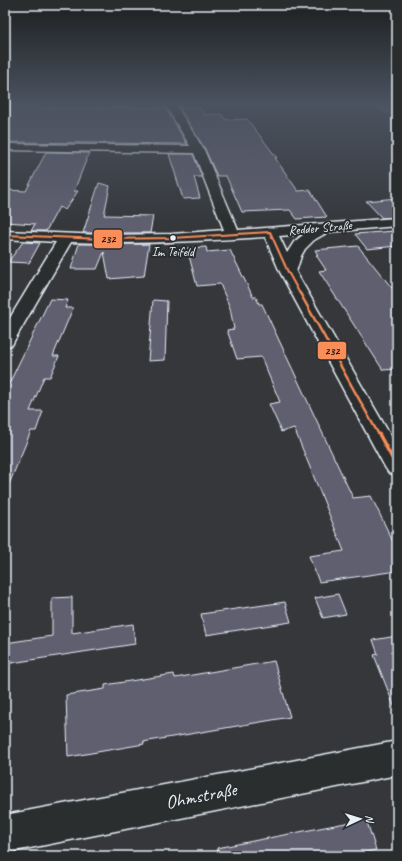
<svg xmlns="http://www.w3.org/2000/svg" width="402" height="861" viewBox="0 0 402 861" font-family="Caveat,sans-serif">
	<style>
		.green { fill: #566b56; stroke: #9faea7 }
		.building { fill: #615e70; stroke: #e8f1f8 }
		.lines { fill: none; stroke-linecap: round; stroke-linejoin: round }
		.minor-casing { stroke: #e8f1f8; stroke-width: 3 }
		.minor { fill: #2a2d2e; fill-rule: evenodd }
		.bus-1-far2-casing { stroke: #2a2d2e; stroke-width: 4 }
		.bus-1-far1-casing { stroke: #2a2d2e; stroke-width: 5 }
		.bus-1-casing { stroke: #2a2d2e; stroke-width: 6 }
		.bus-1-far2 { stroke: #fa8e5a; stroke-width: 2 }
		.bus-1-far1 { stroke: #fa8e5a; stroke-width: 2.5 }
		.bus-1 { stroke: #fa8e5a; stroke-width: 3.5 }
		.bus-dot { fill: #e8f1f8; stroke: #2a2d2e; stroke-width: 1.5 }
		.labels { text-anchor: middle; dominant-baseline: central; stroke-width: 4; stroke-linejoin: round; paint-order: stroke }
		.far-street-label { font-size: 13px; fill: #e8f1f8; stroke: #2a2d2e }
		.far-bus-label { font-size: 13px; fill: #e8f1f8; stroke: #2a2d2e }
		.near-street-label { font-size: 19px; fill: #e8f1f8; stroke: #2a2d2e }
		.line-badge { stroke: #2a2d2e; stroke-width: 1.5 }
		.pale-badge-label { font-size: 11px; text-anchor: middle; font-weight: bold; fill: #111 }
	</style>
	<rect width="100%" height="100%" fill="#35373b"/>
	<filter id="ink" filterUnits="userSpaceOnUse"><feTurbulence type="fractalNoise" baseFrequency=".025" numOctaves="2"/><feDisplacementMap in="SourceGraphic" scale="8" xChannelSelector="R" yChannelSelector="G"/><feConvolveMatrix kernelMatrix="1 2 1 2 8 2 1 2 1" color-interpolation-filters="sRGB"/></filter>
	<g filter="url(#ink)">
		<polygon class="green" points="367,104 390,104 397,107 397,116"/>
		<g class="building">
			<polygon points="5,106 80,108 165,107 187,144 5,142"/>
			<polygon points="179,107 199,107 205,115 221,114 226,120 247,119 277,158 275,158 298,191 310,190 327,217 297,219 290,210 242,212 226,176 217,176 205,149"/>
			<polygon points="46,152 89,153 74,191 78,191 65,210 59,207 46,231 31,231 35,224 5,222 5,190 26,191"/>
			<polygon points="169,154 193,154 202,177 194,177 200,198 183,199"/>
			<polygon points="99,183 110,186 104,215 153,216 150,233 83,233"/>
			<polygon points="397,198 397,217 382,218 366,201"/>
			<polygon points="392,228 397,228 397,246 367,249 355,234 395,231"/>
			<polygon points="23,242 40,243 29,263 8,262"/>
			<polygon points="79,244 149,244 144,276 109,279 104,252 97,269 71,269"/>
			<polygon points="358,246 392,288 397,287 397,369 383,370 319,271 326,270 316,255 318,255 315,250"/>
			<polygon points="206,247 207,252 230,250 253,297 256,297 259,304 262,304 353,498 371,496 397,550 397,571 319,582 309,556 344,551 294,428 281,432 279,426 269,404 280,402 261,357 237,359 227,330 234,329 230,308 220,284 197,286 187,248"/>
			<polygon points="50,299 68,300 65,308 73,308 53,356 59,356 50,377 44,377 30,411 43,411 36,431 31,431 5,494 5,392"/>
			<polygon points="153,300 167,301 165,360 148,361"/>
			<polygon points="338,594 346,614 323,618 315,598"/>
			<polygon points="72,597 72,633 133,624 135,644 5,664 5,643 52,636 52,598"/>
			<polygon points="285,602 291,622 206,635 201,614"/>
			<polygon points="397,636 397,710 396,711 374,655 378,654 373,640"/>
			<polygon points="274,661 290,717 143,742 144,744 68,757 66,695 105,689 105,685 174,674 175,678"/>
			<polygon points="366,819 376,850 348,856 218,856 217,848"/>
		</g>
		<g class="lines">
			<defs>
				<g id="minor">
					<path d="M 165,104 L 175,104 L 204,150 L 238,230 L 397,218 L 397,226 L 328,232 L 314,240 L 305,249 L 301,256 L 296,272 L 397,447 L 397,475 L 389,473 L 385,467 L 280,272 L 265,237 C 200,241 136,245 71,242 L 14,341 L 12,345 L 5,347 L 5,326 L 56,242 L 5,239 L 5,231 L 103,235 L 172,234 L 224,230 L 194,153 L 5,150 L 5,144 L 190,146 ZM 304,234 L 294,242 L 287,253 L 279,236 Z"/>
					<polygon points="397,741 397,775 5,853 5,815"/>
				</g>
			</defs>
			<use href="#minor" class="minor-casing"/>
			<use href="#minor" class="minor"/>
			<defs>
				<polyline id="bus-1-far2" points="5,235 103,239 172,238 270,232 288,272 300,294"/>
				<polyline id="bus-1-far1" points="300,293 379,435"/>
				<polyline id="bus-1" points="379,434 397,467"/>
			</defs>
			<use href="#bus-1-far2" class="bus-1-far2-casing"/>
			<use href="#bus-1-far1" class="bus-1-far1-casing"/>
			<use href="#bus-1" class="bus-1-casing"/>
			<use href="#bus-1-far2" class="bus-1-far2"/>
			<use href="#bus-1-far1" class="bus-1-far1"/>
			<use href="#bus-1" class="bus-1"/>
		</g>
	</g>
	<linearGradient id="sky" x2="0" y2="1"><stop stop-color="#1d1e20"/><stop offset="0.46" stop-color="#4b5360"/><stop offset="1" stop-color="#4b5360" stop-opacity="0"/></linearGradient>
	<rect width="402" height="225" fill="url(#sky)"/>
	<circle class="bus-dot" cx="173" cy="238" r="3.5"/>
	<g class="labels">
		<g class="far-street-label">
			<text transform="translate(320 228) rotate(-5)">Redder Straße</text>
		</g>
		<g class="far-bus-label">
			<text x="173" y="252">Im Teifeld</text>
		</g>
		<g class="near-street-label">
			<text transform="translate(201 796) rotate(-11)">Ohmstraße</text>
		</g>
	</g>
	<g class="line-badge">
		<rect x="93" y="229" width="30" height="20" rx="4" fill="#fa8e5a"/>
		<rect x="317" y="341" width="30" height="19" rx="4" fill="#fa8e5a"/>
	</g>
	<g class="pale-badge-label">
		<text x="108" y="243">232</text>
		<text x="332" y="355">232</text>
	</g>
	<rect width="402" height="861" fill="none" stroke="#2a2d2e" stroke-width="20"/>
	<rect x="10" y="10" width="382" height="841" fill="none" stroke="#e8f1f8" stroke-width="1.5" filter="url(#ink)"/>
	<g transform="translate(360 819) rotate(86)" stroke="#2a2d2e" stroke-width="3" paint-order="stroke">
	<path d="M0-3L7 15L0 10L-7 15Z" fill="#e8f1f8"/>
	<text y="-6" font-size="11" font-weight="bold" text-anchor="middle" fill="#e8f1f8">N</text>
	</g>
</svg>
